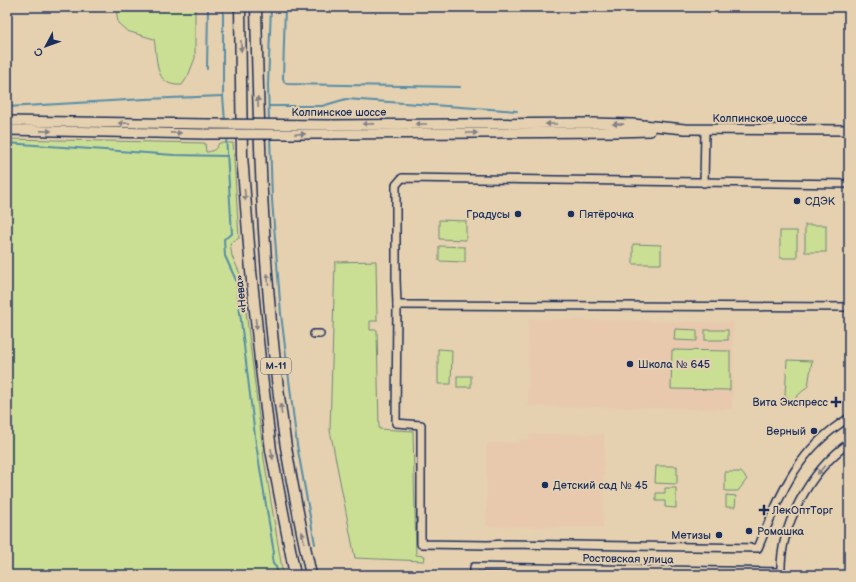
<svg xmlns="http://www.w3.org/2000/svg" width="856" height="582" viewBox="0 0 856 582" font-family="'Balsamiq Sans',sans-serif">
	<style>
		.built { fill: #e8c9ae }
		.green { fill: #cbdf94; stroke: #738779 }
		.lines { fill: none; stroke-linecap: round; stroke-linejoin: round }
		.stream { stroke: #568da7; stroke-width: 2 }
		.minor-casing { stroke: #1b2f5e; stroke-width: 10 }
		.major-casing { stroke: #1b2f5e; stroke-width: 12 }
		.highway-casing { stroke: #1b2f5e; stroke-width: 13 }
		.minor { stroke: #e5d0af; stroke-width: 7 }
		.major { stroke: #e5d0af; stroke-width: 9 }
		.highway { stroke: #e5d0af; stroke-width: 10 }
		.major-bridge-casing { stroke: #1b2f5e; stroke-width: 12; stroke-linecap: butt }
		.major-bridge { stroke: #e5d0af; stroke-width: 9 }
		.oneway { fill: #808086 }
		.poi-dot { fill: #1b2f5e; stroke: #e5d0af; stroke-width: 1.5 }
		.labels { text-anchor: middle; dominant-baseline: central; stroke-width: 4; stroke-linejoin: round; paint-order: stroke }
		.shield { fill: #e5d0af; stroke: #585f76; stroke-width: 1 }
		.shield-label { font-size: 10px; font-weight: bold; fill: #1b2f5e }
		.street-label { font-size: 11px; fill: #1b2f5e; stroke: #e5d0af }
		.poi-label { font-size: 11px; fill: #1b2f5e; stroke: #e5d0af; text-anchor: start }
	</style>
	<rect width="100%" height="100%" fill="#e5d0af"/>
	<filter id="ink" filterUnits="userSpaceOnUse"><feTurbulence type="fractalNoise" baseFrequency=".025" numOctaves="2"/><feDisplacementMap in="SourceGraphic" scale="8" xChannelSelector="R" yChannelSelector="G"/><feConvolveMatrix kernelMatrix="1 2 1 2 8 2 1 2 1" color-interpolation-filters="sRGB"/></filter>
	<g filter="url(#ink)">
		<g class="built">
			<polygon points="529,319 733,323 732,409 528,406"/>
			<polygon points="530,434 604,435 603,527 487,526 487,443 519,443 519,439 530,440"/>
		</g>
		<g class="green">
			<path d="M 116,7 L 195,7 L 195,58 L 188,76 L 182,85 C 153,87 158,59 154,39 L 127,31 L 118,23 Z"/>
			<path d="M 7,139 L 205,143 L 206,152 C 212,152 217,149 219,143 L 233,143 L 239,238 L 230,243 L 232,256 L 242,278 L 264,459 L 283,575 L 7,575 Z"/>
			<polygon points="439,220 466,221 466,240 439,239"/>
			<rect x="805" y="225" width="21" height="27"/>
			<rect x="780" y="231" width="17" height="27"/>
			<polygon points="633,244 661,245 661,264 633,264"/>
			<polygon points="439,246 465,247 465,262 439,261"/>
			<polygon points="376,261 377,321 370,321 370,330 377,330 379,429 413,431 416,555 425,556 424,561 355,558 330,430 335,262"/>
			<polygon points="675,329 697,330 697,341 674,340"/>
			<rect x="705" y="330" width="23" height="10"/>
			<polygon points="438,349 452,350 451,384 438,384"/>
			<polygon points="672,350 730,351 730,390 671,389"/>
			<polygon points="787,360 812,361 808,386 792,401 785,395"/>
			<rect x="457" y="376" width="14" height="11"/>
			<polygon points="656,466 677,466 677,484 655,483"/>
			<polygon points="725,472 741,472 747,479 738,491 725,491"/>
			<polygon points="665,488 676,488 676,508 665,507 665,501 656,501 656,493 665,493"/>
			<polygon points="726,495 736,496 735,507 726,507"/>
		</g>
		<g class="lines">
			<g class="stream">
				<polyline points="223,7 223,96 225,122"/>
				<polyline points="285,7 283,78 284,82 287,84 460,87"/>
				<polyline points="207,69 208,7"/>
				<polyline points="269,106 322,106 346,99 517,111"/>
				<polyline points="7,107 145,99 223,96"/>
				<polyline points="269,122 268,85 271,7"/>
				<polyline points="226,136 232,234 224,239 225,256 236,280 256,444 274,553 272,557 273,564 276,567 278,575"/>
				<polyline points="270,136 272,200 281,314 297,445 315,544"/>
				<polyline points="7,143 174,155 227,156"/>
			</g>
			<defs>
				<g id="minor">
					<polyline points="704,183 705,130"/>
					<path d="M 849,184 L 402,178 L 396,185 L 396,279 L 397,305 L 396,423 L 421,425 L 421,544 L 488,545 L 507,544 L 758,548 C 780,495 797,449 849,418"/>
					<polyline points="397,305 849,307"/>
					<polyline points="314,334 320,334"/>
					<polyline points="474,575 474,567 781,572"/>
					<path d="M 781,575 C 779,526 810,471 849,443"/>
				</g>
				<g id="major">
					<polyline points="7,121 205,124"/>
					<polyline points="331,125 590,123 632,124 685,129 849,130"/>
					<polyline points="7,130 205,134"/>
					<polyline points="331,134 616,132 650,131"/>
				</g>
				<g id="highway">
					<polyline points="240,7 242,156 251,271 260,360 271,450 295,575"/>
					<path d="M 256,7 C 259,154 264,302 286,447 C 293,490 302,533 311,575"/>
				</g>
			</defs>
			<use href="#minor" class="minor-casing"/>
			<use href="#major" class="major-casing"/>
			<use href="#highway" class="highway-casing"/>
			<use href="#minor" class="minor"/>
			<use href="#major" class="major"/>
			<use href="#highway" class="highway"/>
			<defs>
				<g id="major-bridge">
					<polyline points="205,124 331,125"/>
					<polyline points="205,134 331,134"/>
				</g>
			</defs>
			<use href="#major-bridge" class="major-bridge-casing"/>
			<use href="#major-bridge" class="major-bridge"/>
		</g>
		<defs><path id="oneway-solid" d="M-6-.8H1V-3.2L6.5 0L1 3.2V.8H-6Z"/></defs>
		<g class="oneway">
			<use href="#oneway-solid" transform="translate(241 46) rotate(89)"/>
			<use href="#oneway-solid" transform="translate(258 102) rotate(-92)"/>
			<use href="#oneway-solid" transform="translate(124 123) rotate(-179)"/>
			<use href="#oneway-solid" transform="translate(368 124) rotate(179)"/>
			<use href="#oneway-solid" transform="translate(421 124) rotate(-180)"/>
			<use href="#oneway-solid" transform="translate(551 124) rotate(180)"/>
			<use href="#oneway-solid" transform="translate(618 124) rotate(-179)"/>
			<use href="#oneway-solid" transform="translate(46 131) rotate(1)"/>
			<use href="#oneway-solid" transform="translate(176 133) rotate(1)"/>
			<use href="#oneway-solid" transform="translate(472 133)"/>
			<use href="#oneway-solid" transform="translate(300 134)"/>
			<use href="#oneway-solid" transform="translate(245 195) rotate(85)"/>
			<use href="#oneway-solid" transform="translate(268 279) rotate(-95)"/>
			<use href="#oneway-solid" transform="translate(256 324) rotate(84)"/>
			<use href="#oneway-solid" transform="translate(281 409) rotate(-97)"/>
			<use href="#oneway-solid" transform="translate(272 454) rotate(80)"/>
			<use href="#oneway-solid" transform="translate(821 470) rotate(130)"/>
			<use href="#oneway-solid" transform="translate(303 537) rotate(-101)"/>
		</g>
	</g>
	<g class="poi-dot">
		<circle cx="797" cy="201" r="4"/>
		<circle cx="518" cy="214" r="4"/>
		<circle cx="571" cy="214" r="4"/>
		<circle cx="630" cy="364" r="4"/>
		<path d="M834 396h4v4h4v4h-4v4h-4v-4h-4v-4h4z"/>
		<circle cx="814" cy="431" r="4"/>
		<circle cx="545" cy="485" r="4"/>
		<path d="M762 504h4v4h4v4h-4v4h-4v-4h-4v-4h4z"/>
		<circle cx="749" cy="531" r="4"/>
		<circle cx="719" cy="535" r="4"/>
	</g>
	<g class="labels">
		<rect class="shield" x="261" y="358" width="30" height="16" rx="3"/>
		<g class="shield-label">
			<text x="276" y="366">М-11</text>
		</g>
		<g class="street-label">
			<text x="339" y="112">Колпинское шоссе</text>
			<text x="760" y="118">Колпинское шоссе</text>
			<text transform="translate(241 294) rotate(-96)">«Нева»</text>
			<text transform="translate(628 559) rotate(1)">Ростовская улица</text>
		</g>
		<g class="poi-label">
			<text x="805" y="201">СДЭК</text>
			<text x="510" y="214" text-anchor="end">Градусы</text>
			<text x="579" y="214">Пятёрочка</text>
			<text x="638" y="364">Школа № 645</text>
			<text x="828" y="402" text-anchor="end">Вита Экспресс</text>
			<text x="806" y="431" text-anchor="end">Верный</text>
			<text x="553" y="485">Детский сад № 45</text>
			<text x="772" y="510">ЛекОптТорг</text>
			<text x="757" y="531">Ромашка</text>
			<text x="711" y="535" text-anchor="end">Метизы</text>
		</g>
	</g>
	<rect width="856" height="582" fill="none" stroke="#e5d0af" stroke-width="24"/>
	<rect x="12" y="12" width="832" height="558" fill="none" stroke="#1b2f5e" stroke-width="1.5" filter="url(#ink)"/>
	<g transform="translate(46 46) rotate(229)" stroke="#e5d0af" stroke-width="3" paint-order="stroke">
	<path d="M0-3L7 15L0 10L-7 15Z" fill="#1b2f5e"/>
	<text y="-6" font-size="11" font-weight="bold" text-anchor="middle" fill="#1b2f5e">С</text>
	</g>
</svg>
